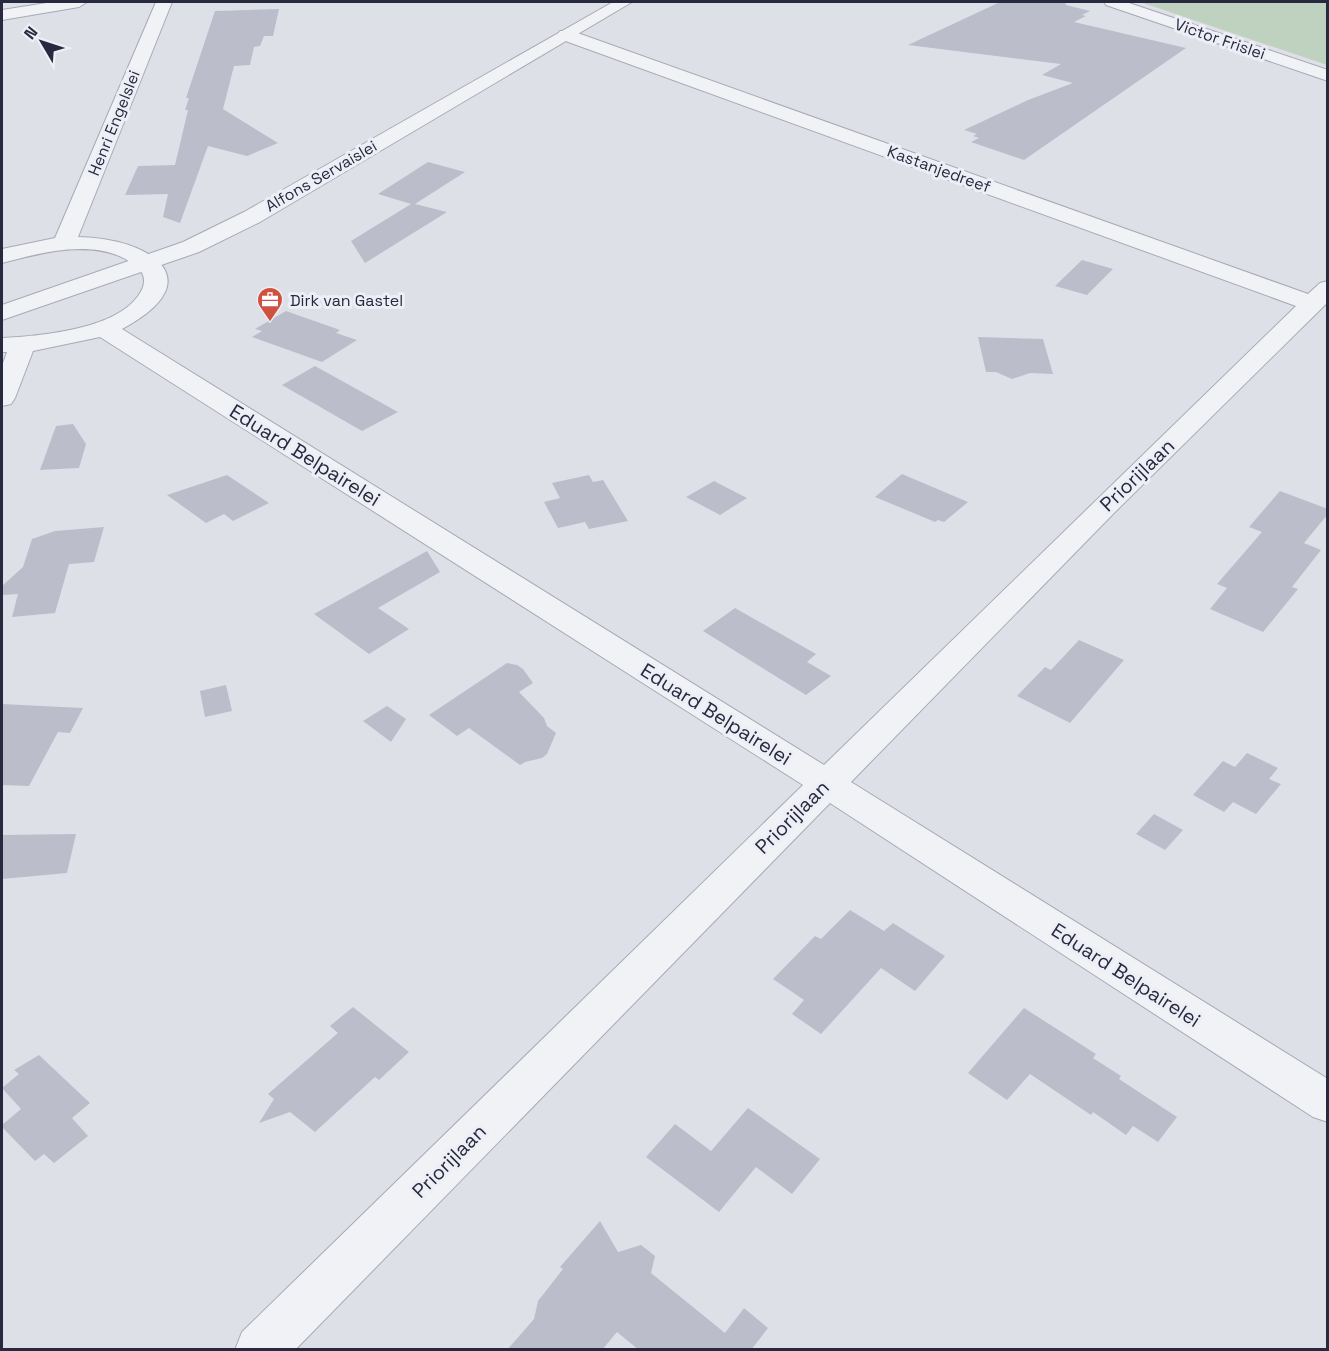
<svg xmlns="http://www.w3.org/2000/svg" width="1329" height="1351" viewBox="0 0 1329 1351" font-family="'Space Grotesk',sans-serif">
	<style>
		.green { fill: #bfd2bf }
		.building { fill: #bbbdcb }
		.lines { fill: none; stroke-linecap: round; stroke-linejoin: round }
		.minor-casing { stroke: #a7a9b5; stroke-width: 2 }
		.tertiary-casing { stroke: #a7a9b5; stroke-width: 2 }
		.minor { fill: #f1f2f6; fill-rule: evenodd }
		.tertiary { fill: #f1f2f6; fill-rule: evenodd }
		.labels { text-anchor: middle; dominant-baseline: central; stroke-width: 6; stroke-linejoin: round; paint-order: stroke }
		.far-street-label { font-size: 16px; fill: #272a3f; stroke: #eeeff6 }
		.far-poi-label { font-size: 16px; fill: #272a3f; stroke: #eeeff6; text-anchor: start }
		.street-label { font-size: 20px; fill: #272a3f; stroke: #eeeff6 }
	</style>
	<rect width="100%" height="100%" fill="#dee0e8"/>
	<polygon class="green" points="1140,2 1327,2 1327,65"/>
	<g class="building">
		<polygon points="1000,2 1065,2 1066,5 1090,11 1082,15 1086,16 1074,22 1186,48 1024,160 971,142 979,138 973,136 977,134 964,130 1028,100 1073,83 1042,75 1061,64 908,45"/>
		<polygon points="279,9 273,36 264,36 260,46 254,47 250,65 234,66 223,109 278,143 247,156 208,146 180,223 163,217 168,194 125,195 138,166 175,165 188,110 185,110 189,98 186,98 215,11"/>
		<polygon points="428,162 465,172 415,204 447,212 365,263 351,241 411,204 378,194"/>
		<polygon points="1082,260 1113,269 1087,295 1055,286"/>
		<polygon points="286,311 340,330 336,333 357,340 322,362 252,337 262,331 255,329"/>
		<polygon points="978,337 1043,339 1053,374 1030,373 1012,379 996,372 986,372"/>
		<polygon points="315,366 398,412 362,431 282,385"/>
		<polygon points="73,424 86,444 79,468 40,470 56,426"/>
		<polygon points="902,474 968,502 944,522 938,520 935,522 875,497"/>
		<polygon points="227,475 269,503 233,521 224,514 206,523 167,495"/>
		<polygon points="589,475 593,482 603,480 628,521 589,529 585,522 558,528 544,502 560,498 552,483"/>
		<polygon points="714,481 747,498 720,515 686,497"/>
		<polygon points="1280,491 1328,509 1328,514 1304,543 1321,550 1292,587 1298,589 1263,632 1210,609 1227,588 1217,584 1262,532 1249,527"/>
		<polygon points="104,527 94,562 69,564 55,613 12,617 18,594 2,595 2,586 23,567 32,539 55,531"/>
		<polygon points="427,551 440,572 378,608 409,629 369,654 314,614"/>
		<polygon points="735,608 816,654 807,662 831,676 806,695 703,631"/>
		<polygon points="1079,640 1124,660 1070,723 1017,696 1045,667 1051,670"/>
		<polygon points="507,663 517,665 523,669 533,683 519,692 544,718 547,726 556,733 547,754 542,758 525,762 520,765 469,728 457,736 429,715"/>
		<polygon points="226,685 232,711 205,717 200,691"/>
		<polygon points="2,704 83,708 70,733 58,732 29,786 2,785"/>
		<polygon points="387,706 406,719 391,742 363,721"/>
		<polygon points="1247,753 1278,768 1269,779 1281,784 1256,814 1233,802 1224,812 1193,795 1223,761 1235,767"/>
		<polygon points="1154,814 1183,830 1165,850 1136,834"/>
		<polygon points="76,834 67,873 2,879 2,835"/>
		<polygon points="850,910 884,931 893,923 945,956 915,991 881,968 821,1034 792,1014 804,1000 773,979 815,936 821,939"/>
		<polygon points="353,1007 409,1052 379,1080 375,1077 315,1132 290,1112 259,1123 274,1099 268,1094 338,1033 330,1026"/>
		<polygon points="1024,1008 1096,1054 1093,1058 1121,1076 1119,1079 1177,1117 1158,1142 1133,1126 1126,1135 1093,1112 1091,1115 1030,1074 1007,1100 968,1073"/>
		<polygon points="39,1055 90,1103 72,1118 88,1136 54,1163 44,1154 35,1161 2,1127 2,1125 21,1109 2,1088 19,1074 14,1070"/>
		<polygon points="748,1108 820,1159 792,1194 756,1167 719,1212 646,1157 675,1124 711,1151"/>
		<polygon points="600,1221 618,1252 641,1245 655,1256 651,1273 725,1333 744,1308 768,1328 751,1350 639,1350 617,1332 602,1350 507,1350 534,1319 538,1301 563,1269 560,1267"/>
	</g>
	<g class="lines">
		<defs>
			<g id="minor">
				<polygon points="53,2 87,2 79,7 2,20 2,10"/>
				<path d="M 156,2 L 172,2 L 78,237 C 150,238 214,280 122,329 L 824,765 L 1296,306 L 560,39 L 557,35 L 560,31 L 572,31 L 1308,294 L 1320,283 L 1328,281 L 1328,302 L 1114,513 L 851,782 L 1328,1079 L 1328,1122 L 1313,1117 L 830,803 L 295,1350 L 235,1350 L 242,1332 L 803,785 L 100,337 L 33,351 L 15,398 L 11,404 L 2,406 L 2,366 L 7,352 L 2,352 L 2,338 C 39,336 114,330 138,296 C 145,287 147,276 138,268 C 103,236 43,252 2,263 L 2,249 L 55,238 Z"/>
				<polygon points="1104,2 1126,2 1328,70 1328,81 1106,5"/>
			</g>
			<polygon id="tertiary" points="613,2 632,2 260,222 199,252 2,320 2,305 183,242 244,212"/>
		</defs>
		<use href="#minor" class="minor-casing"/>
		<use href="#tertiary" class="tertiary-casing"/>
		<use href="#minor" class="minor"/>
		<use href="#tertiary" class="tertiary"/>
	</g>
	<defs>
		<symbol id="office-pin" viewBox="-11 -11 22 30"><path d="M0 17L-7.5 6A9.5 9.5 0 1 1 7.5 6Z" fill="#d05140" stroke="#eeeff6"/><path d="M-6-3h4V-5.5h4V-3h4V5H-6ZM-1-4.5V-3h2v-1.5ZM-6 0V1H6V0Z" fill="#fff"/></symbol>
	</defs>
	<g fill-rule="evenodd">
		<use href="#office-pin" x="255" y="285" width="30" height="40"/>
	</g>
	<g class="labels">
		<g class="far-street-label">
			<text transform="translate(1220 39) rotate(19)">Victor Frislei</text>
			<text transform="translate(114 123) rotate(-68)">Henri Engelslei</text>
			<text transform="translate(939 169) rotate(20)">Kastanjedreef</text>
			<text transform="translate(321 176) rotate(-30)">Alfons Servaislei</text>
		</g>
		<g class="far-poi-label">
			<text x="290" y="300">Dirk van Gastel</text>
		</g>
		<g class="street-label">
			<text transform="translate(305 455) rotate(32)">Eduard Belpairelei</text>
			<text transform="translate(1137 475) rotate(-44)">Priorijlaan</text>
			<text transform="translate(716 714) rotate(32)">Eduard Belpairelei</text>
			<text transform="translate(792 817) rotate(-45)">Priorijlaan</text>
			<text transform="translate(1126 975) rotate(33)">Eduard Belpairelei</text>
			<text transform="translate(449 1161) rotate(-45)">Priorijlaan</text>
		</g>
	</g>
	<rect width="1329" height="1351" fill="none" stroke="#272a3f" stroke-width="6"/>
	<g transform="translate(42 42) rotate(309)" stroke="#eeeff6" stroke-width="4.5" paint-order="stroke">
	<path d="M0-4.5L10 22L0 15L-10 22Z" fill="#272a3f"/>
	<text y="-9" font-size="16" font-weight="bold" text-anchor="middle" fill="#272a3f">N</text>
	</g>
</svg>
